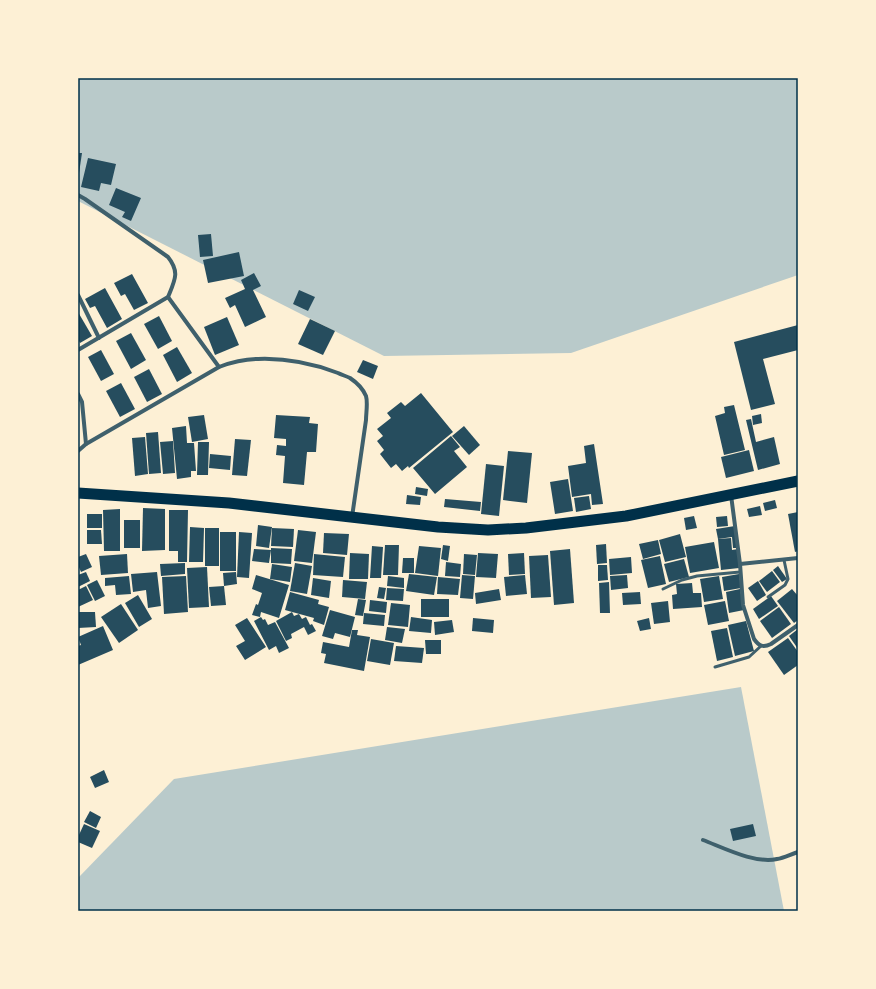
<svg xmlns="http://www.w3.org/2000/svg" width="876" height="989" viewBox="0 0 876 989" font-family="Figtree,sans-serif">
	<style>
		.green { fill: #b9caca }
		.building { fill: #264d5e }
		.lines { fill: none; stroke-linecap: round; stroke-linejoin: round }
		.service { stroke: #3f606c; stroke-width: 3 }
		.minor { stroke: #3f606c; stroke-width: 4 }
		.trunk { stroke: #003049; stroke-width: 11 }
		.neatline { fill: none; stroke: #003049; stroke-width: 1.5 }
	</style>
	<rect width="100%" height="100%" fill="#fdf0d5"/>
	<g class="green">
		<polygon points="78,78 798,78 798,275 571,353 384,356 78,201"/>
		<polygon points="741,687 784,911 78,911 78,878 174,779"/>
	</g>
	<g class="building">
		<polygon points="78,153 82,153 79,173 78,173"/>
		<polygon points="88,158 116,164 111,185 101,183 99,191 81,187"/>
		<polygon points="116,188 141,198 131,221 122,217 125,212 109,205"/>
		<polygon points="211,234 213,256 200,257 198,235"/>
		<polygon points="239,252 244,276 208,283 203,260"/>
		<polygon points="254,273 261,286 253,290 266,317 245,327 235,305 230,308 225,298 245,289 241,280"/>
		<polygon points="132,274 148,303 134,310 125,294 121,296 114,283"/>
		<polygon points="105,288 122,319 107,328 95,306 90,308 85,299"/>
		<polygon points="299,290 315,297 308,311 293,304"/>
		<polygon points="78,312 92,336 80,343 78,339"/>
		<polygon points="159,316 172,341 158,349 144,324"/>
		<polygon points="227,317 239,345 215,355 204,327"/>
		<polygon points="310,319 335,331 323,355 298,344"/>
		<polygon points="798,325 798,350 763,359 775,404 751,410 734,342"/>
		<polygon points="131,333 146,360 131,369 116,341"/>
		<polygon points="177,347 192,373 177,382 163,355"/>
		<polygon points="101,350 114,374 101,381 88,357"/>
		<polygon points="363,360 378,366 373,379 357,372"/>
		<polygon points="149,369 162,394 147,402 134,377"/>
		<polygon points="121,383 135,409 120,417 106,391"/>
		<polygon points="421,393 453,432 409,468 408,466 402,471 396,464 391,468 380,454 384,450 377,441 383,436 377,429 391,418 387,413 401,402 405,406"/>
		<polygon points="734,405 745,450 724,455 715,416 725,413 724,407"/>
		<polygon points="761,414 762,423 753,425 752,416"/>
		<polygon points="204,415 208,439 192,442 188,417"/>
		<polygon points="276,415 310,417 309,423 318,424 316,452 307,452 304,485 283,483 285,456 276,455 277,445 286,446 286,439 274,438"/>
		<polygon points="751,419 756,442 774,437 780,464 758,470 746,420"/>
		<polygon points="186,426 187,443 194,443 196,471 191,471 191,477 177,479 172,428"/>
		<polygon points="464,426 480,445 469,455 452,436"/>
		<polygon points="158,432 161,473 149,474 146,433"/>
		<polygon points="451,436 460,447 454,451 467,467 435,494 413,468"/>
		<polygon points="145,437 148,474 135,476 132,438"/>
		<polygon points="235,439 251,440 247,476 232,475"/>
		<polygon points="173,441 175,473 163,474 160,442"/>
		<polygon points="198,442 209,442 208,475 197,475"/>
		<polygon points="594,444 603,504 592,505 591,494 572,497 568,466 586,463 584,446"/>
		<polygon points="749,450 754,471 726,478 721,457"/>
		<polygon points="508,451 532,453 527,503 503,500"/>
		<polygon points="210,454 231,456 230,470 209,468"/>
		<polygon points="486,464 504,466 499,516 481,514"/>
		<polygon points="568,479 573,511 555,514 550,482"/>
		<polygon points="416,487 428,489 427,496 415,494"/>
		<polygon points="407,495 421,497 420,505 406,504"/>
		<polygon points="589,496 591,509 576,512 574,498"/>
		<polygon points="445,499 481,502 480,511 444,507"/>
		<polygon points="775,500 777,508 765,511 763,503"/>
		<polygon points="760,506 762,515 749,517 747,509"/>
		<polygon points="143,508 165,509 165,550 142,551"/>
		<polygon points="120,509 120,551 104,551 103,510"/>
		<polygon points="169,510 188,510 187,562 178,562 178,551 169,551"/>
		<polygon points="798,512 798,551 795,552 788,514"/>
		<rect x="87" y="514" width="15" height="14"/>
		<polygon points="694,516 697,528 686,530 684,518"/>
		<polygon points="727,516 728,526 717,527 716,517"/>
		<rect x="124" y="520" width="16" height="28"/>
		<polygon points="258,525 272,527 269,548 256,546"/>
		<polygon points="735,526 737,548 733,548 732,537 718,539 716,529"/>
		<polygon points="190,527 204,528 203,562 189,562"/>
		<rect x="205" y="528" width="14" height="38"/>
		<polygon points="272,528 294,529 293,547 271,546"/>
		<polygon points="87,530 101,530 102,544 87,544"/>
		<polygon points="298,530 316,532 312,563 294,561"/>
		<rect x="220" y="532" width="16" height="39"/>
		<polygon points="239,532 252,533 249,578 237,577"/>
		<polygon points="324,533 349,534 347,555 323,553"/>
		<polygon points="680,534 686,557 665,562 659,540"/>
		<polygon points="731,538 732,550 738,549 739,568 721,570 718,539"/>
		<polygon points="658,540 661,554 643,559 639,544"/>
		<polygon points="714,542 719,568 690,573 685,547"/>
		<polygon points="606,544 607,563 597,564 596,545"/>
		<polygon points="385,545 399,545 398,575 383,575"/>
		<polygon points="443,545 450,546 448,561 441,559"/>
		<polygon points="372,546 383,547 381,578 370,578"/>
		<polygon points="419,546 441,548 438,576 415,573"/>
		<polygon points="271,548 292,549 291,564 271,563"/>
		<polygon points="254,549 271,550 269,563 252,561"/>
		<polygon points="570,549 574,603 554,605 550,551"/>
		<polygon points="350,553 369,554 368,579 349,579"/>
		<polygon points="478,553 498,554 496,578 476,577"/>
		<polygon points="524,553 525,574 509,575 508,554"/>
		<polygon points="86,554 92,567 81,572 78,565 78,557"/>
		<polygon points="127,554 128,573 101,575 99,556"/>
		<polygon points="314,554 345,557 343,577 313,575"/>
		<polygon points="464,554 477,555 475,575 463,574"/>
		<polygon points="548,555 551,597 531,598 529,556"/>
		<polygon points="660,556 666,584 648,588 641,560"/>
		<polygon points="631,557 632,573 610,575 609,559"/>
		<polygon points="403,558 414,558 414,573 402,573"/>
		<polygon points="684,559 689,577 669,582 664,564"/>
		<polygon points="446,562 461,564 460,577 445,576"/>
		<polygon points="185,563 185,574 161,576 160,564"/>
		<polygon points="295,563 312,566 307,594 290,591"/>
		<polygon points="272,564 292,567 290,582 270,579"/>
		<polygon points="598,565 607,565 608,580 598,581"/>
		<polygon points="778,566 787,579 782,582 773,570"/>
		<polygon points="207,567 209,607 189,608 187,568"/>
		<polygon points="772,571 780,582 767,592 759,581"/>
		<polygon points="86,572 90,581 78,587 78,575"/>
		<polygon points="157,572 161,606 148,608 146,590 133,592 131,574"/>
		<polygon points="236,572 237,584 224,586 223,573"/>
		<polygon points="409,574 437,577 434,595 406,591"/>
		<polygon points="739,574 741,588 724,591 722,577"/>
		<polygon points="256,575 289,585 279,618 261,612 260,617 252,615 256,604 258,605 262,593 252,589"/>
		<polygon points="462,575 475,576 473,599 460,598"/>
		<polygon points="525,575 527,594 506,596 504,577"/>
		<polygon points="627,575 628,588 611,590 610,576"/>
		<polygon points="129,576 131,594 116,595 115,585 105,586 105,578"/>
		<polygon points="186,576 188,612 164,614 162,577"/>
		<polygon points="388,576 404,578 404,588 387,586"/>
		<polygon points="719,576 723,599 704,602 700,579"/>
		<polygon points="438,577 460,579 458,595 437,594"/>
		<polygon points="313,578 331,581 329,598 311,595"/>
		<polygon points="97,580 105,596 95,601 87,585"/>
		<polygon points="343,580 367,582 365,599 342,597"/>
		<polygon points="758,581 766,595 757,601 748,588"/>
		<polygon points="609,582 610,613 600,613 599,583"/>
		<polygon points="692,583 693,593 701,593 702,607 673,609 672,595 677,594 676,584"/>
		<polygon points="86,586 93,600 78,607 78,590"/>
		<polygon points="224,586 226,605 211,606 209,587"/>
		<polygon points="379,587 386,588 384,599 377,598"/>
		<polygon points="387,588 404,589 403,601 386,600"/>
		<polygon points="499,589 501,600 476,604 475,593"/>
		<polygon points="740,589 744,610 729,613 726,592"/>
		<polygon points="792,589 798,596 798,620 794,623 777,601"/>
		<polygon points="290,592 319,600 318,604 329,607 324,625 313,621 314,618 285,610"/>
		<polygon points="640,592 641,604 623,605 622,593"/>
		<polygon points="138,595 152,619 139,627 125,603"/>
		<polygon points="771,596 778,606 759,619 753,609"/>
		<polygon points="358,599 366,600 363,616 355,615"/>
		<rect x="421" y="599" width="28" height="18"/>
		<polygon points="370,600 387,602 386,613 369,611"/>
		<polygon points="668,601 670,622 654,624 651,603"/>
		<polygon points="725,601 729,621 708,625 704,605"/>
		<polygon points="391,603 410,605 408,627 388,625"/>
		<polygon points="121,604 138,630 119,643 101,617"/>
		<polygon points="779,607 791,624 772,638 760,621"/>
		<polygon points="330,610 355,617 350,637 335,633 333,639 322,636"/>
		<polygon points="78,612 95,612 96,627 78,628"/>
		<polygon points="292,612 294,616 299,614 302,619 306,617 310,625 312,624 316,631 308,635 304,627 291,634 292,638 286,641 276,621"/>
		<polygon points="364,613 385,615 384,626 363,624"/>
		<polygon points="261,617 263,620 265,619 268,625 275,622 289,648 279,653 276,646 269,650 254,621"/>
		<polygon points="411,617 432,620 431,633 409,631"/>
		<polygon points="247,618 266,647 245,660 236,646 245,641 235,625"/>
		<polygon points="473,618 494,620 493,633 472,631"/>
		<polygon points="649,618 651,629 640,631 637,621"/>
		<polygon points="452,620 454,632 435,635 434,622"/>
		<polygon points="746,621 754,651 735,656 728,625"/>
		<polygon points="103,626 113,650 78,665 78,646 81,645 78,637"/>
		<polygon points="387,627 405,629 402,643 385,640"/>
		<polygon points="727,628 733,657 717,661 711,631"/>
		<polygon points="798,629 798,649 789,636"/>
		<polygon points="352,630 358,630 357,635 370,637 364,671 324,663 326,654 321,653 323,642 349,647"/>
		<polygon points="788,638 798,652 798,665 784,675 768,652"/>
		<polygon points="371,639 394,643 390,665 367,661"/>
		<polygon points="425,640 441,640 441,654 426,654"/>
		<polygon points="396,646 424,648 422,663 394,661"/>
		<polygon points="104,770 109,782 95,788 90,777"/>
		<polygon points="90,811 101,817 96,828 84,822"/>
		<polygon points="84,824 100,831 92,848 78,842 78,837"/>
		<polygon points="753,824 756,836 733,841 730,829"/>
	</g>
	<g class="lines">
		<g class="service">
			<polyline points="663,589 682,580 697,576 740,572"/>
			<polyline points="768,597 785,585 788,579 784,560"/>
			<polyline points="715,667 749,657 761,646"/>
		</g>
		<g class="minor">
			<path d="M 78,195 L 85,199 L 168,257 C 180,272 175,280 168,297 L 78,350"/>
			<polyline points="78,295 99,338"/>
			<polyline points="168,297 219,367"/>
			<polyline points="78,394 82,402 86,444"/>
			<path d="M 78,451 L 86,444 L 219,367 C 232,362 244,359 258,359 C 284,358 314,364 338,373 C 342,375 346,376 350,378 C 356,382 363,389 366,396 C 368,403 366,413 366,420 L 352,517"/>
			<path d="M 731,495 L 740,564 L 743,605 L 754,639 C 759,646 763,648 771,644 L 798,625"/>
			<polyline points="740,564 798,558"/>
			<path d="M 703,840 C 724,848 755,864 777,859 C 784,858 791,854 798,852"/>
		</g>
		<polyline class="trunk" points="78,493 229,503 438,527 488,530 526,528 626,516 798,481"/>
	</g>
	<rect width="876" height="989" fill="none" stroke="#fdf0d5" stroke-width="158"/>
	<rect x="79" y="79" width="718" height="831" class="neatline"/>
</svg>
